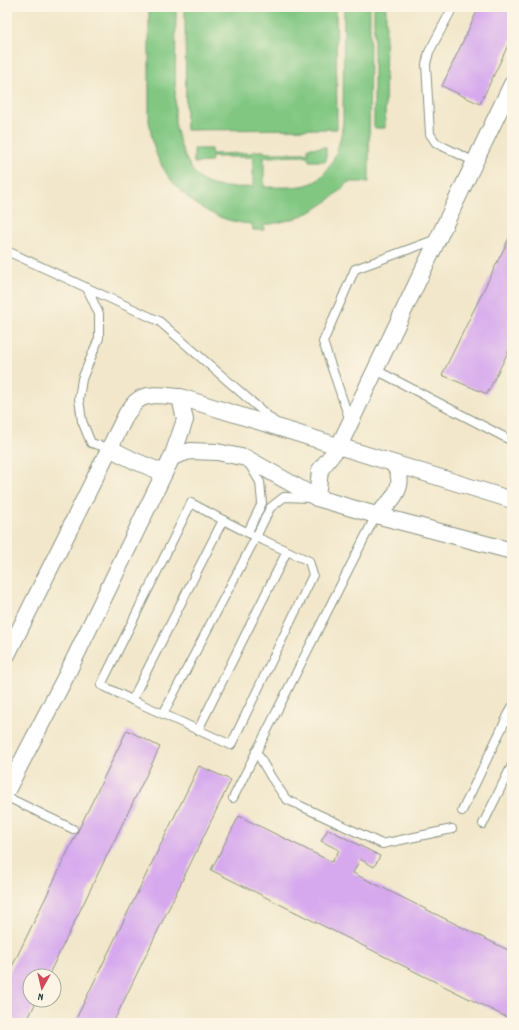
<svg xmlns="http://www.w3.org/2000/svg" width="519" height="1030" viewBox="0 0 519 1030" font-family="Dekko,sans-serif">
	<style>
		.green { fill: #81c782; stroke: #50825b }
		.building { fill: #d6a8ee }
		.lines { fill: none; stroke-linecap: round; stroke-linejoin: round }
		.service-casing { stroke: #889280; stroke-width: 10 }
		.minor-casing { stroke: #889280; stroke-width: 18 }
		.service { stroke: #fff; stroke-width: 8 }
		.minor { stroke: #fff; stroke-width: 16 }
	</style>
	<rect width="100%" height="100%" fill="#fcf5e5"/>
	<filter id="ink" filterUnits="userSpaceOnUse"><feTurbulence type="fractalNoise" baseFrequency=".025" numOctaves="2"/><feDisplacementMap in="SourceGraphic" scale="8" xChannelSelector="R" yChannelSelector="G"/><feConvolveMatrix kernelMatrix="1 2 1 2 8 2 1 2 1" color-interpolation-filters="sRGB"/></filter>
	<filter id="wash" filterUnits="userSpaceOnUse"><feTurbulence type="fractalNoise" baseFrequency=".012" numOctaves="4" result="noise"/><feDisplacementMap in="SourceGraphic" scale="16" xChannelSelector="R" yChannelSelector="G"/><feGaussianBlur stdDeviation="0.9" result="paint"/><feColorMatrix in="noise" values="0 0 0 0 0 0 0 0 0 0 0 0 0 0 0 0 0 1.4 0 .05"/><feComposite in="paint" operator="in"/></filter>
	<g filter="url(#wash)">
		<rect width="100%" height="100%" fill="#f2e7cb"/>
		<g class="green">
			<path d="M 149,7 L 176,7 L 175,122 C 178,140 188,175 207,183 C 220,189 238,187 253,187 L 253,157 L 212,157 L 211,162 L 194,163 L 194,149 L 211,149 L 212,154 L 253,153 L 253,151 L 264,151 L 265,153 L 308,153 L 308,148 L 326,147 L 326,161 L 309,161 L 308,156 L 264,157 L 264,187 C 278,187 304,189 316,181 C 334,168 341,142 343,121 L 344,7 L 370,7 L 369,182 L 348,182 C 323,209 301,220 264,225 L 264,230 L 253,230 L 252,224 C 209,222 170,191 155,151 C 152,141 151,131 149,121 Z"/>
			<polygon points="185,7 336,7 337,129 186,130"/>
			<polygon points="374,7 386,7 385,128 374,128"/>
		</g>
		<g id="blocks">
			<g class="building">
				<polygon points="479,7 512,7 512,37 480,104 442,86"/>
				<polygon points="512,232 512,344 487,394 442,375"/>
				<polygon points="127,730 160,747 48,976 30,976 30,1000 37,1000 26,1023 7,1023 7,977"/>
				<polygon points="199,766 231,780 113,1023 74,1023"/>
				<polygon points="239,816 332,862 339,850 321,841 328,829 380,856 374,867 360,859 353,873 512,952 512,1020 211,870"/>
			</g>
		</g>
	</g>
	<g filter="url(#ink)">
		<use href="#blocks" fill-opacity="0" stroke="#889280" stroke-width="1"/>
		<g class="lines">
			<defs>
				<g id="service">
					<polyline points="453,7 429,52 426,64 430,134 436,143 475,162"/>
					<polyline points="7,251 159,321 276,423"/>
					<polyline points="87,288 99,314 99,338 82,379 79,399 82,421 91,443 109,448"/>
					<polyline points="376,370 512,441"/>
					<polyline points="350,421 323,342 355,269 437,239"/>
					<polyline points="248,532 262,503 260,482 249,464"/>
					<polyline points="132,700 101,685 191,503 223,520"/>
					<polyline points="163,714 231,745 313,575 309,561 256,537 223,520 132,700 163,714 256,537 270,508 284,497 309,498"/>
					<polyline points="198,730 287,551"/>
					<polyline points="256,751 271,777 286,799 382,844 452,829"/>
					<polyline points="7,797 73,829"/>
					<polyline points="233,798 376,515"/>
					<polyline points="462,811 512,707"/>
					<polyline points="483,824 512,765"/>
				</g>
				<g id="minor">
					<polyline points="109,448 135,461 164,473"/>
					<polyline points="172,457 190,451 217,452 246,458 317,498 376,515 512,551"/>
					<polyline points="317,498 320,470 339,446 512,84"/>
					<path d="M 376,515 C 392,502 410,483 392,463"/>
					<path d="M 7,655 L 127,413 C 130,410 133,404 137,401 C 148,392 167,396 180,397 L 512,500"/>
					<polyline points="7,790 66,676 172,457 185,420 180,397"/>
				</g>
			</defs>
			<use href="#service" class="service-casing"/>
			<use href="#minor" class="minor-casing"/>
			<use href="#service" class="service"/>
			<use href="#minor" class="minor"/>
		</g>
	</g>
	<rect width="519" height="1030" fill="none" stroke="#fcf5e5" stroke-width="24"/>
	<g transform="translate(42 988) rotate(188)"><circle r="19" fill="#fcf5e5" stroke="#a4ab9e"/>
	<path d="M0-3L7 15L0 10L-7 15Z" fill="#d1495b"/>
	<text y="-6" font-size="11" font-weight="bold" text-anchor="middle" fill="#1f3d34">N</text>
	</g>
</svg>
